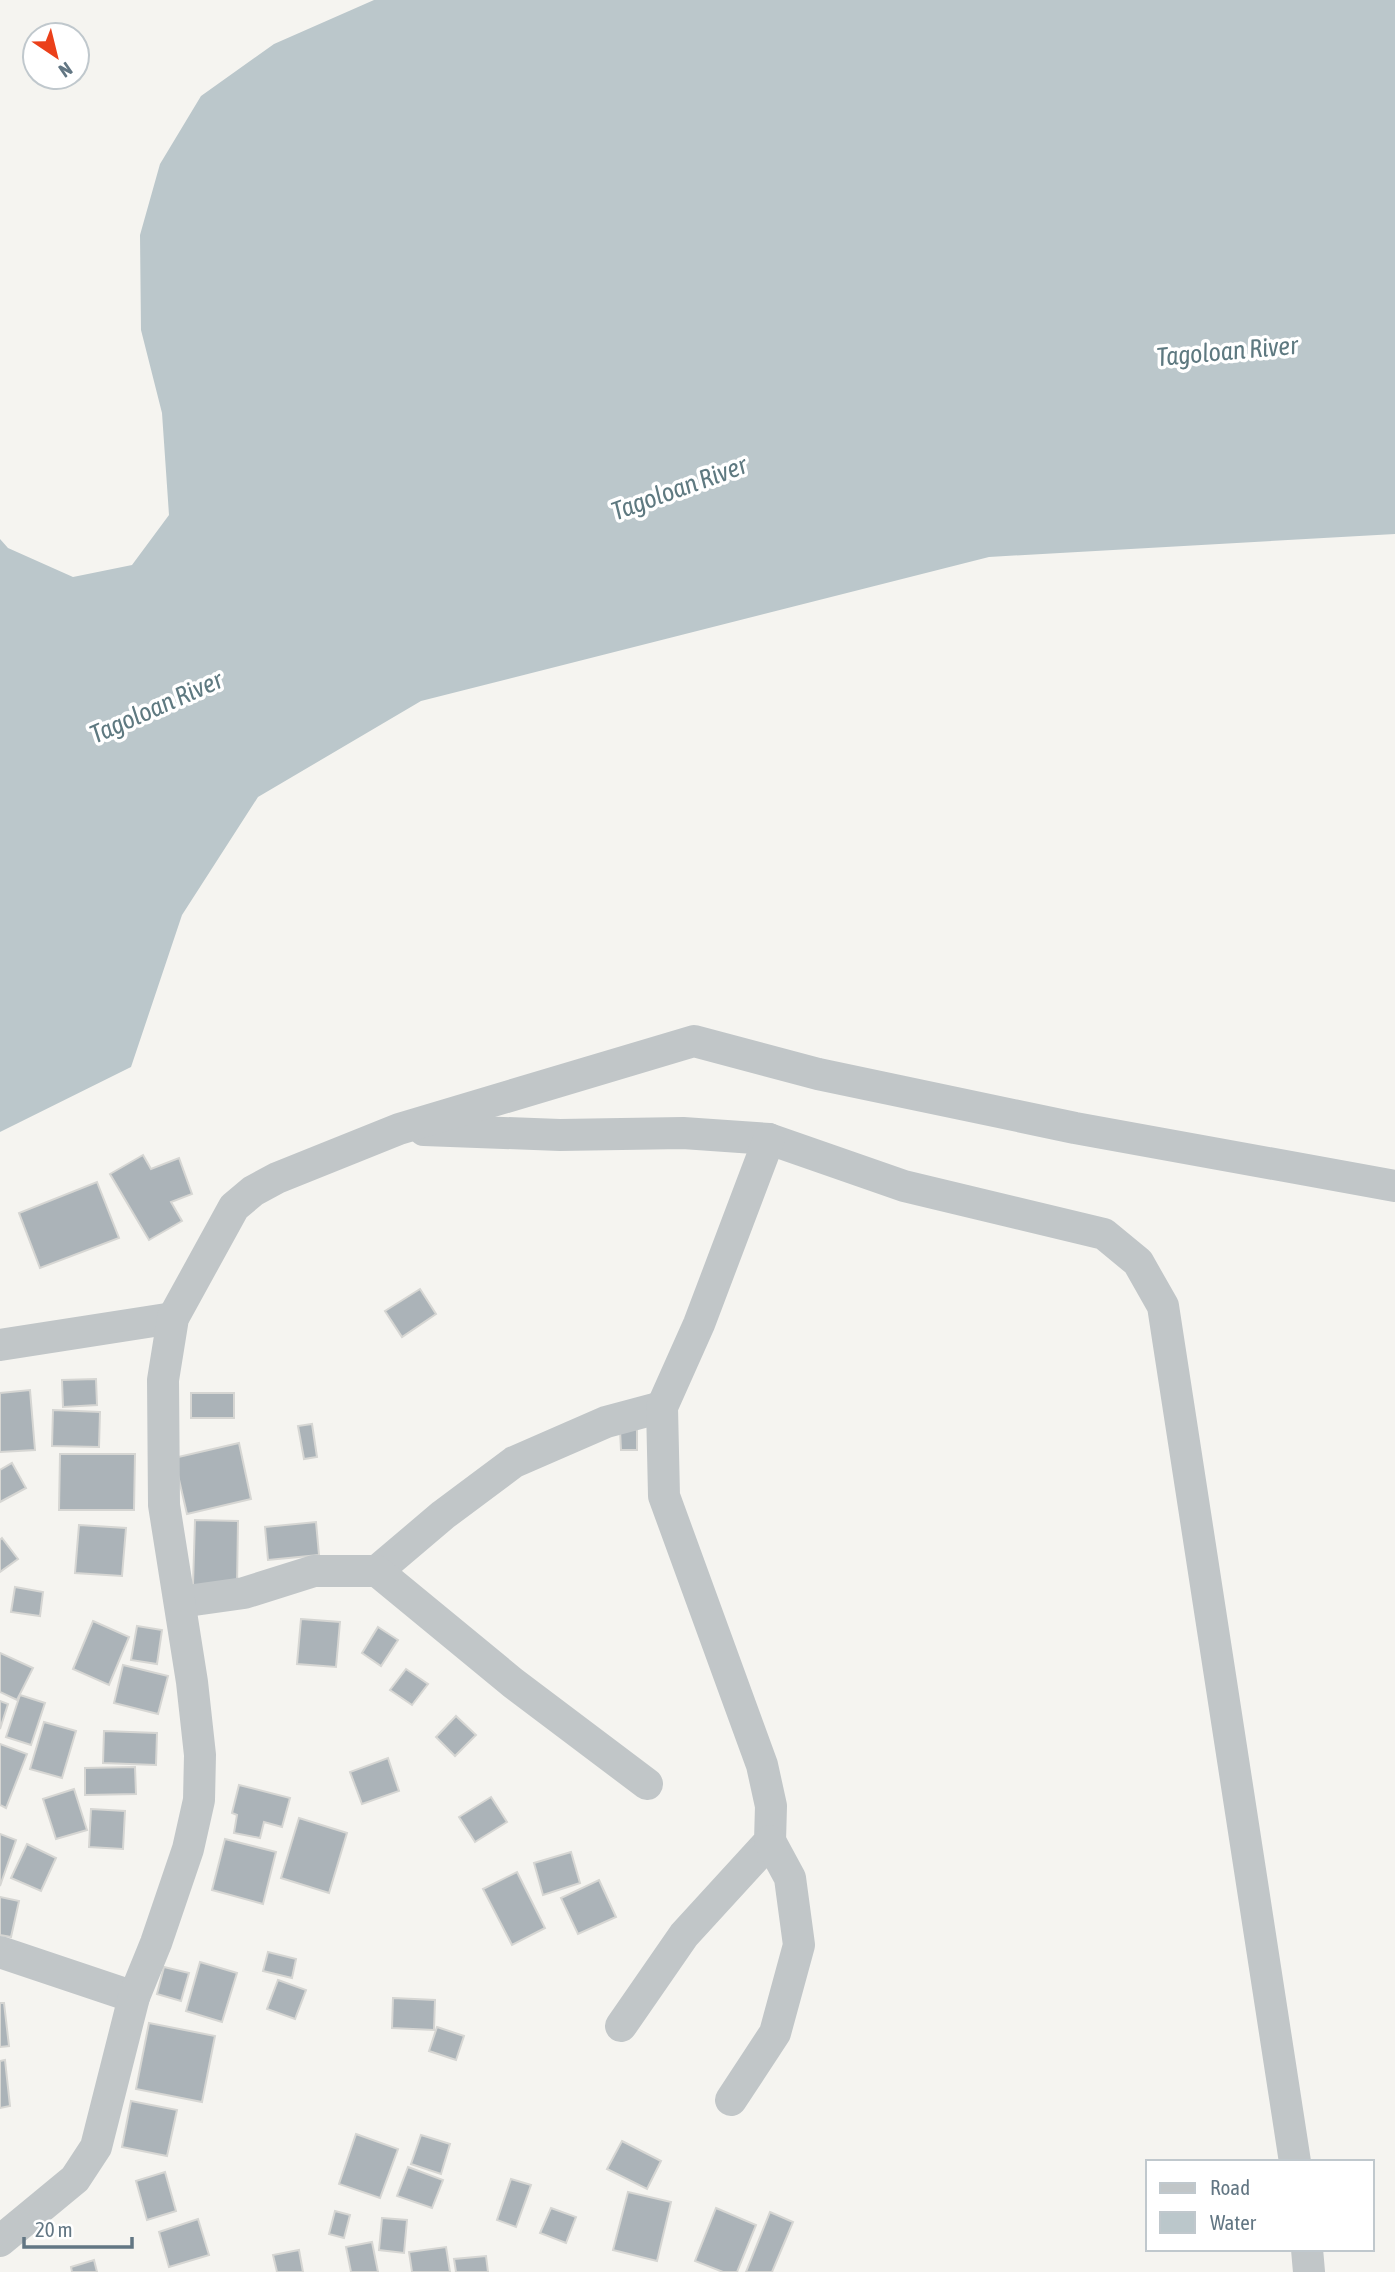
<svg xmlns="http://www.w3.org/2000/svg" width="1395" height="2272" viewBox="0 0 1395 2272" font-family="'Asap Condensed',sans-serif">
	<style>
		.water { fill: #bbc7cb }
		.building { fill: #abb3b8; stroke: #d6d6d3; stroke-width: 2 }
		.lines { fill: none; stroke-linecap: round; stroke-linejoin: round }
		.street { stroke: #c1c6c8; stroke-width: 32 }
		.labels { text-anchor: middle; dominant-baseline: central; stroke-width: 7; stroke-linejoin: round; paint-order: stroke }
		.water-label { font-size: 26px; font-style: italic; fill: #5e7980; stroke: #fff }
	</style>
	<rect width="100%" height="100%" fill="#f5f4f0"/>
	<polygon class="water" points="374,0 1395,0 1395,534 989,557 421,701 258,797 182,915 131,1067 0,1132 0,539 8,548 73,577 132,565 169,515 162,413 141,330 140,235 160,164 201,96 274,44"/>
	<g class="building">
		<polygon points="143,1155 151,1169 179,1158 192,1194 171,1202 182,1221 149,1240 110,1174"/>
		<polygon points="97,1182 119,1238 40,1268 19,1213"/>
		<polygon points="420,1289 436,1314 402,1337 385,1311"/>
		<polygon points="96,1379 97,1405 63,1407 62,1380"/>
		<polygon points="30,1390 35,1450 0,1452 0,1393"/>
		<rect x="191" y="1393" width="43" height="25"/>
		<polygon points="53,1410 100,1412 99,1447 52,1446"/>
		<polygon points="312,1424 317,1457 304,1459 298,1426"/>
		<polygon points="637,1429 637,1450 621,1450 620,1430"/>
		<polygon points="239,1443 251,1499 187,1514 174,1458"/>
		<polygon points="60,1454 135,1454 134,1510 59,1510"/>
		<polygon points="12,1463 26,1488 0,1502 0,1470"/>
		<polygon points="195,1520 238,1521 237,1586 193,1585"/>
		<polygon points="316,1522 319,1555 268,1560 265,1527"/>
		<polygon points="79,1525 126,1528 122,1576 75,1573"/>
		<polygon points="2,1538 18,1559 0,1572 0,1540"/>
		<polygon points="15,1587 43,1592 40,1616 11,1612"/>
		<polygon points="301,1619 340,1622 336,1667 297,1664"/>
		<polygon points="93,1621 129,1637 109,1685 73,1669"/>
		<polygon points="137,1626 162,1630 157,1664 131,1660"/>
		<polygon points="378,1627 398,1640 381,1666 362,1653"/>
		<polygon points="0,1653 33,1668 17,1700 0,1692"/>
		<polygon points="123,1665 168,1676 158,1714 114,1703"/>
		<polygon points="406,1669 428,1684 412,1705 390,1690"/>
		<polygon points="20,1695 45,1703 31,1745 6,1737"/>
		<polygon points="0,1701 8,1704 0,1729"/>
		<polygon points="456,1716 476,1735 455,1756 436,1737"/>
		<polygon points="44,1722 76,1731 62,1778 30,1769"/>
		<polygon points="104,1731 157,1733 156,1765 103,1763"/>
		<polygon points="0,1744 27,1754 6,1808 0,1805"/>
		<polygon points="388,1758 399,1791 362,1804 350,1772"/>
		<polygon points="135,1767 136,1794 85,1795 85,1768"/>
		<polygon points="239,1785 290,1798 282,1827 264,1822 260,1838 234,1833 237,1815 232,1813"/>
		<polygon points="74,1789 87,1830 56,1839 43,1799"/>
		<polygon points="491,1797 507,1822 475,1842 459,1817"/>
		<polygon points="91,1809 125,1811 123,1849 89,1847"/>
		<polygon points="299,1818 347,1833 329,1893 281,1878"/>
		<polygon points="0,1834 16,1840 0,1886"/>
		<polygon points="225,1839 276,1852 263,1904 212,1890"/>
		<polygon points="27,1844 56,1858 41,1891 11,1878"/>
		<polygon points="571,1852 580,1883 543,1895 534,1863"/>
		<polygon points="517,1872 545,1928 512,1945 483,1889"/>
		<polygon points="599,1880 616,1917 578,1934 561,1898"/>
		<polygon points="0,1897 19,1901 11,1937 0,1935"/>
		<polygon points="268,1952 296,1959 292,1978 263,1971"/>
		<polygon points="200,1962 237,1973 222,2022 186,2011"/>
		<polygon points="164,1967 189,1973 181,2001 157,1994"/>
		<polygon points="278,1980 306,1990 295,2019 267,2009"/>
		<polygon points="393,1998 435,2000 434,2030 392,2028"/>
		<polygon points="0,2003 4,2003 9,2046 0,2047"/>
		<polygon points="149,2023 215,2036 202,2102 136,2089"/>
		<polygon points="437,2027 464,2036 456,2060 429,2051"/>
		<polygon points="5,2060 10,2106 0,2108 0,2061"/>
		<polygon points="131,2101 177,2110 167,2156 122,2147"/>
		<polygon points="356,2134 398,2149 380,2198 339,2184"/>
		<polygon points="421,2135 450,2144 441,2174 411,2164"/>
		<polygon points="622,2141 661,2161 647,2189 607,2169"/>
		<polygon points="408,2167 443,2180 432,2208 397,2196"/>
		<polygon points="165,2172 176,2211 147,2220 136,2181"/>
		<polygon points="511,2179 531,2185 516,2227 497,2220"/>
		<polygon points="628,2192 671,2202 657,2261 613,2250"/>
		<polygon points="551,2208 576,2217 566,2243 540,2233"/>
		<polygon points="716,2208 756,2225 737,2272 723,2272 695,2261"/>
		<polygon points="335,2211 350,2215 344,2238 329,2234"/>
		<polygon points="770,2212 793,2222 772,2272 746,2272"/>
		<polygon points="382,2218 407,2220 404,2253 379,2250"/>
		<polygon points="198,2219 209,2255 169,2267 159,2232"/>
		<polygon points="372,2242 378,2272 351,2272 346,2247"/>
		<polygon points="446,2247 450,2272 412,2272 409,2252"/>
		<polygon points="299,2250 303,2272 277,2272 273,2255"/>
		<polygon points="486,2256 488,2272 456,2272 454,2259"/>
		<polygon points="94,2260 97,2272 72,2272 71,2267"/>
	</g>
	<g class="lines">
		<g class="street">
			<polyline points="424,1130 560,1135 683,1133 769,1139 904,1186 1104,1234 1138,1262 1163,1306 1295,2162"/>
			<polyline points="0,1345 173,1318"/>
			<polyline points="377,1571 443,1515 514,1462 606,1422 662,1407"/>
			<polyline points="180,1602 244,1593 314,1571 377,1571 513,1683 647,1784"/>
			<polyline points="0,1952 134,1997"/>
			<polyline points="621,2026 684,1935 770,1841 771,1806 762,1765 664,1496 662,1407 699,1324 769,1139"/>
			<polyline points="731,2100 775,2033 799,1945 790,1878 770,1841"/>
			<polyline points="0,2241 75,2179 96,2147 134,1997 156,1943 188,1849 199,1800 200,1755 192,1682 164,1505 163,1380 173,1318 234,1207 253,1191 277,1178 399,1129 694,1041 818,1074 1075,1128 1395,1186"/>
			<polyline points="1307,2249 1309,2272"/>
		</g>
	</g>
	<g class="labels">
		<g class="water-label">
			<text transform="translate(1227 351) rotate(-5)">Tagoloan River</text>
			<text transform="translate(679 488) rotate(-20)">Tagoloan River</text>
			<text transform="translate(156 707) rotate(-24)">Tagoloan River</text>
		</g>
	</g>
	<rect x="1146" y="2160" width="228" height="91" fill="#ffffff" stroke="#c0c8cd" stroke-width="2"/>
	<rect x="1160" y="2183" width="35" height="10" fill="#c1c6c8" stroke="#c0c8cd" stroke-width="2"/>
	<text x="1210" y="2195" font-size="21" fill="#627683">Road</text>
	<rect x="1160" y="2212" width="35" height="21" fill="#bbc7cb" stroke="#c0c8cd" stroke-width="2"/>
	<text x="1210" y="2230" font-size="21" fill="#627683">Water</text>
	<g transform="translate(56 56) rotate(145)"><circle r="33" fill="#ffffff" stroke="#c0c8cd" stroke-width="2"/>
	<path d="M0-5L12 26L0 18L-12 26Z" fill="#eb401a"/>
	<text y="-10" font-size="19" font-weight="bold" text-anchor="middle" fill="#627683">N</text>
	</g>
	<path d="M24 2237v10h108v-10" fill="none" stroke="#627683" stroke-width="3.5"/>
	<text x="35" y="2237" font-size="21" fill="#627683" stroke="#ffffff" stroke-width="5" paint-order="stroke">20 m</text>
</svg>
